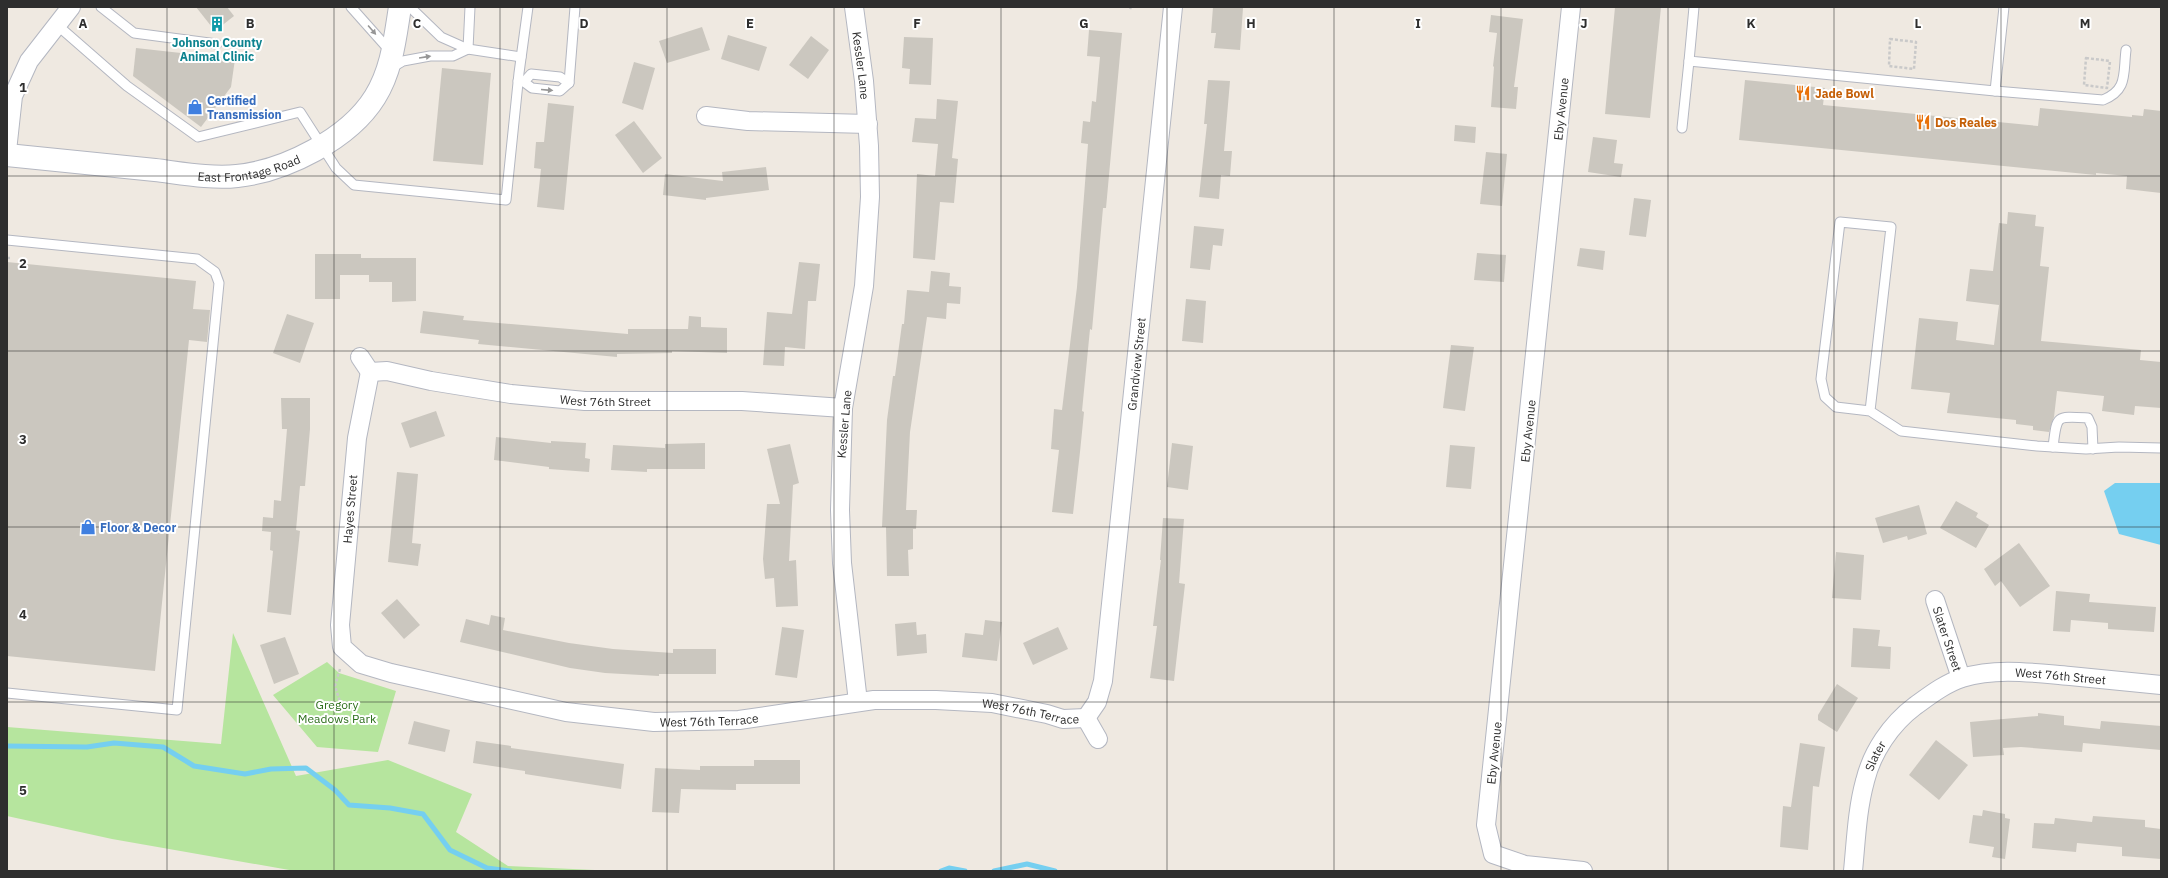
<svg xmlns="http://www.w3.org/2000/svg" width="2168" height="878" viewBox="0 0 2168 878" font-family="'IBM Plex Sans',sans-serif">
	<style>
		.green { fill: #b6e59e }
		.water { fill: #75cff0 }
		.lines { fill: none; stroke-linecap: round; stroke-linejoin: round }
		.stream { stroke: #75cff0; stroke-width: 5 }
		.building { fill: #cbc7bf }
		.lane-casing { stroke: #b4b7c1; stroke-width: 11 }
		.street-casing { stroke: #b4b7c1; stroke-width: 20 }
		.secondary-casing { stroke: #b4b7c1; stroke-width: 24 }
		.path { stroke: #c9c9c9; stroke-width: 2.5; stroke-dasharray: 3 2; stroke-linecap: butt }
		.lane { stroke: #fff; stroke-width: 9 }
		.street { stroke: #fff; stroke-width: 18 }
		.secondary { stroke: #fff; stroke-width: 22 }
		.oneway { fill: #969696 }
		.grid { fill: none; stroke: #2e2e2e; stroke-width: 1; stroke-opacity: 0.55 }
		.labels { text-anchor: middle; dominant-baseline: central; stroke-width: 4; stroke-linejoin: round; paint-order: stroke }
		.culture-label { font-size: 12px; font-weight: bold; fill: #0d838f; stroke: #fff }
		.street-label { font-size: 12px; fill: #2e2e2e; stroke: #fff }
		.food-label { font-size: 12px; font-weight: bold; fill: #c56008; stroke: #fff; text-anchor: start }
		.shop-label { font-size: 12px; font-weight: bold; fill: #366cbe; stroke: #fff; text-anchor: start }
		.park-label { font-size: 12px; fill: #2c6e1b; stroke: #fff }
		.grid-label { font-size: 13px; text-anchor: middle; font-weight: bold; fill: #2e2e2e; stroke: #fff; stroke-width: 4; stroke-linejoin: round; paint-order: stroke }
	</style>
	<rect width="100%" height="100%" fill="#efe9e1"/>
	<g class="green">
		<polygon points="233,633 296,776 388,760 472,794 456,832 508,866 616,871 295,871 112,839 7,816 7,727 221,744"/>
		<polygon points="327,662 339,673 396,691 378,752 317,747 273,695"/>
	</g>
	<polygon class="water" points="2115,483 2161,483 2161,545 2119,534 2104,491"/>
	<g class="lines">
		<g class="stream">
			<polyline points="7,746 87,747 114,743 163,747 194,766 245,774 271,769 306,768 335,790 349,805 390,808 423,814 450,850 487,868 510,871"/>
			<polyline points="941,871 949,868 965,871"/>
			<polyline points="994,871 1027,864 1055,871"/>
		</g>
	</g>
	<g class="building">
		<polygon points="196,7 227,7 234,16 215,31"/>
		<polygon points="1213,7 1243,8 1240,50 1214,48 1216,33 1211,33"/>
		<polygon points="1615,7 1661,7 1650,118 1605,114"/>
		<polygon points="1491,15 1523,19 1514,87 1518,87 1516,109 1491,107 1494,67 1493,66 1497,33 1489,32"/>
		<polygon points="702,27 710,50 667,63 659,41"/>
		<polygon points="1089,30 1122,33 1106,208 1103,208 1092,330 1090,329 1082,411 1084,412 1080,452 1073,514 1052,512 1059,450 1051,449 1054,409 1062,410 1077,287 1088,144 1081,143 1083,121 1090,122 1092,101 1096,102 1100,57 1087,56"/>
		<polygon points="728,35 767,47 759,71 721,59"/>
		<polygon points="811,36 829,50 808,79 789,65"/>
		<polygon points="904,37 933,38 931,85 909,84 910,69 902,68"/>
		<polygon points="136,48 235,59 231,87 201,127 133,76"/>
		<polygon points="634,62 655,68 643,110 622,103"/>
		<polygon points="442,68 491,73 483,165 433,161"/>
		<polygon points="1208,80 1230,81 1224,151 1232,151 1230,176 1221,175 1219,199 1199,197 1207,124 1204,124"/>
		<polygon points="1745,80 1825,88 1823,105 2038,126 2040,108 2132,117 2132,115 2143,116 2144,109 2161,111 2161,193 2126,189 2127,176 2096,173 2096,175 1739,140"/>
		<polygon points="937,99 958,101 952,158 958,159 954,203 940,202 935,260 913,258 917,174 935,176 938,144 912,142 915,118 936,119"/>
		<polygon points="548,103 574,106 564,210 537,207 541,169 534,168 536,142 544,142"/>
		<polygon points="634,121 662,158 643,173 615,135"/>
		<polygon points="1455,125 1476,127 1475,143 1454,141"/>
		<polygon points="1593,137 1617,140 1614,163 1623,164 1621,177 1588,172"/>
		<polygon points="1486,152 1507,154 1502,206 1480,204"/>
		<polygon points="766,167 769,190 706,198 706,200 663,195 665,174 723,181 722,172"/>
		<polygon points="1634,198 1651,200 1646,237 1629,235"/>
		<polygon points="2008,212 2036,215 2035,226 2044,227 2040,266 2049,267 2041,341 2141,350 2140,360 2161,362 2161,408 2135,406 2134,415 2102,411 2104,396 2057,391 2054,417 2049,432 2033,430 2033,426 2016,424 2016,420 1947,413 1950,393 1911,389 1919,318 1958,322 1956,340 1994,345 1999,305 1966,301 1970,269 1993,271 1999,223 2007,224"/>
		<polygon points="1194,226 1224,229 1222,246 1213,245 1210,270 1190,268"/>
		<polygon points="1580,248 1605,251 1603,270 1577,266"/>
		<polygon points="1477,253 1506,255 1504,282 1474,280"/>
		<polygon points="315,254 361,254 361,258 416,258 416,301 392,302 392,282 369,282 369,275 340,275 340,299 315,299"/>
		<polygon points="7,262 196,281 193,309 210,310 207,342 189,340 155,671 7,656"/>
		<polygon points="799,262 820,264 816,301 808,301 805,349 785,347 784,366 763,365 767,312 792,314"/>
		<polygon points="931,271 950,273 949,286 961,287 960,304 947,303 946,319 927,317 910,432 906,510 917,510 916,529 913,529 913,549 908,550 909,576 887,576 886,527 882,527 887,420 893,376 895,376 902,324 904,324 907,290 929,292"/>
		<polygon points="1186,299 1206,301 1203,343 1182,341"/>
		<polygon points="423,311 464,316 463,320 628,334 628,329 688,329 689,316 701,317 701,327 727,328 727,353 672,351 672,353 617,354 617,357 478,344 479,340 420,333"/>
		<polygon points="287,314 314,323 300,363 273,353"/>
		<polygon points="1451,345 1474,347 1465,411 1443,408"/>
		<polygon points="281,398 310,398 310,429 305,486 300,486 296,530 300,531 291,615 267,612 273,551 270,550 271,532 262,531 263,517 273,518 274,500 281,501 287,429 282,429"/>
		<polygon points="436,411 445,436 410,448 401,423"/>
		<polygon points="496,437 551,443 551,441 586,443 585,458 590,459 589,472 549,469 549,467 494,460"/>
		<polygon points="705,443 705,469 647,469 647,472 611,470 613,445 665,448 665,444"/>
		<polygon points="1172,443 1193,446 1188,490 1167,487"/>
		<polygon points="790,444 799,483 793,485 789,561 796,560 798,606 776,607 774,578 765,579 763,559 767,504 780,504 767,449"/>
		<polygon points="1450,445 1475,447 1471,489 1446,487"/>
		<polygon points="397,472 418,474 412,543 421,544 418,566 388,562"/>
		<polygon points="1956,501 1978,513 1976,517 1989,525 1976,548 1940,528"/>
		<polygon points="1919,505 1927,534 1908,540 1907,536 1883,543 1875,518"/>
		<polygon points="1163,518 1184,519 1179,583 1185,584 1174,681 1150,678 1157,626 1153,626 1161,560 1160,560"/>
		<polygon points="2019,543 2050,586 2020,607 2001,581 1995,586 1984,569"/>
		<polygon points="1836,552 1864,555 1861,600 1832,598"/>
		<polygon points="2056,591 2090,594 2089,602 2156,607 2154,632 2108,629 2108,623 2071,620 2070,632 2053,631"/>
		<polygon points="397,599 420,625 404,639 381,613"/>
		<polygon points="491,615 505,618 503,630 569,643 613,649 673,653 673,649 716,649 716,674 659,674 659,676 605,673 570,668 460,642 466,619 489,625"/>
		<polygon points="985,620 1002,622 997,661 962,657 965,633 983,635"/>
		<polygon points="916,622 917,635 926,634 927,653 897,656 895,624"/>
		<polygon points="782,627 804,630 797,678 775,675"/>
		<polygon points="1058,627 1068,649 1033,665 1023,643"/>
		<polygon points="1853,628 1880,630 1878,646 1891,647 1890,669 1851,667"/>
		<polygon points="285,637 299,674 274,684 260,645"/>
		<polygon points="1837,684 1858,698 1837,732 1818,720 1818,715"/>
		<polygon points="2038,713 2064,716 2064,725 2100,729 2101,721 2161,726 2161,750 2083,743 2082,752 2021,747 2003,748 2004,755 1973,757 1970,722 2038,716"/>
		<polygon points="414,721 450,730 445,752 408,744"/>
		<polygon points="1936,740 1968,765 1939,800 1909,775"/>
		<polygon points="476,741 511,746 511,748 624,764 621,789 525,774 525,771 473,763"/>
		<polygon points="1800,743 1825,747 1819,787 1813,786 1808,850 1780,847 1783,806 1791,807"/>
		<polygon points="754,760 800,760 800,784 736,784 736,790 681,789 679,813 652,812 655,768 700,770 700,766 754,766"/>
		<polygon points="1983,810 2005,814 2005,818 2010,819 2005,859 1992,857 1994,847 1969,843 1973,815 1982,816"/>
		<polygon points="2093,816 2145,820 2145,827 2161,829 2161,859 2122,856 2122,847 2077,843 2076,852 2032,848 2034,823 2054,824 2055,818 2092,822"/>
	</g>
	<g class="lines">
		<defs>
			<g id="lane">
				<polyline points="101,7 134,33 217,44"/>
				<polyline points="351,7 391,52"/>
				<polyline points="410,7 441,37 468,49 521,57"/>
				<polyline points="1694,7 1689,61 1995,91 2004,7"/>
				<polyline points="56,24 127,86 198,137 300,112 336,168 354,185 506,200 519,73 528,7"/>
				<polyline points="468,49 470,7"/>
				<polyline points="391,68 403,61 430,56 453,56 468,49"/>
				<polyline points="518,81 524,82 532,88 560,91 569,83 575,7"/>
				<polyline points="524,82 531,74 560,77 569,83"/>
				<path d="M 1995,91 L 2103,100 C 2128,90 2123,74 2126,50"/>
				<polyline points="1682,128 1689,61"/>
				<polyline points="7,240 197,259 215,272 219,283 177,710 7,693"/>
				<polyline points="1870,411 1891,227 1840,222 1821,379 1825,397 1836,407 1870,411 1901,431 2037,446 2086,449 2119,447 2161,448"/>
				<path d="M 2053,447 C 2057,415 2055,416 2088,418 L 2092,427 L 2093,449"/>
			</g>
			<g id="street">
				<path id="s1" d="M 854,7 L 864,81 L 869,146 L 870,197 L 864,286 L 843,408 L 840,510 L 842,563 L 858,702"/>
				<polyline points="1571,7 1486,825 1493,854 1525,865 1583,871"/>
				<polyline points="706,116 748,121 868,124"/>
				<polyline points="7,151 13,96 29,61 71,7"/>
				<polyline points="360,357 370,372"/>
				<path id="s2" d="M 370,372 L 357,438 L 340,625 L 342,647 L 361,664 L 391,673 L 566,712 L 654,722 L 739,720 L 874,700 L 936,700 L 992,703 L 1047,714 L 1063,719 L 1086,718"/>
				<path id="s3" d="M 370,372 L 387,371 L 431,381 L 511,394 L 585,401 L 742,401 L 843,408"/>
				<path id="s4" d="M 1935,600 L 1961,678"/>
				<path id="s5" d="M 1086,718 L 1097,702 L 1103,681 L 1173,7"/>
				<polyline points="1086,718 1098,739"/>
				<path id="s6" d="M 1853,871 C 1856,841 1857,810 1865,781 C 1872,752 1891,724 1915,706 C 1929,696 1944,684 1962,678 C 1997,667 2034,673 2070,676 C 2100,679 2131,682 2161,685"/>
			</g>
			<g id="secondary">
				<path id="s7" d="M 7,155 C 56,160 106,165 155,170 C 180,173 212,179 237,176 C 285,171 349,139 375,97 C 392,70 395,38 400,7"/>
			</g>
		</defs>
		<use href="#lane" class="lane-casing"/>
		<use href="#street" class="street-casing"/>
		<use href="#secondary" class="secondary-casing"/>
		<g class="path">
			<polyline points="1130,9 1131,7"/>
			<polygon points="1890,39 1916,42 1914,69 1889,66"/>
			<polygon points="2086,58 2110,61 2107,88 2084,85"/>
			<polyline points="7,258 12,258"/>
			<polyline points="340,669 335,686 341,705"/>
		</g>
		<use href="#lane" class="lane"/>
		<use href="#street" class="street"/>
		<use href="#secondary" class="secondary"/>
	</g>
	<defs><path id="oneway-solid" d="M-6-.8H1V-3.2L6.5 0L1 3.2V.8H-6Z"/></defs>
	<g class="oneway">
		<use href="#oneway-solid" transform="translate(372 30) rotate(49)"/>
		<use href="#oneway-solid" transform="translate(425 57) rotate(-9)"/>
		<use href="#oneway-solid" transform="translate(547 90) rotate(5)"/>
	</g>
	<path class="grid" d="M 167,7 L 167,871M 334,7 L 334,871M 500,7 L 500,871M 667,7 L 667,871M 834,7 L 834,871M 1001,7 L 1001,871M 1167,7 L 1167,871M 1334,7 L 1334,871M 1501,7 L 1501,871M 1668,7 L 1668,871M 1834,7 L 1834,871M 2001,7 L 2001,871M 7,176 L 2161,176M 7,351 L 2161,351M 7,527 L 2161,527M 7,702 L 2161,702"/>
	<defs>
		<symbol id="building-bare" viewBox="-9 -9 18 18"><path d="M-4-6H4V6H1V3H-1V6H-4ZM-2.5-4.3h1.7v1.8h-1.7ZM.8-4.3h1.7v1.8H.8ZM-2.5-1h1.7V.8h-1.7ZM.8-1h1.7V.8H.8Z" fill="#0f9aa8" stroke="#fff" stroke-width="2.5" paint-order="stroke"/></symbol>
		<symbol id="restaurant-bare" viewBox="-9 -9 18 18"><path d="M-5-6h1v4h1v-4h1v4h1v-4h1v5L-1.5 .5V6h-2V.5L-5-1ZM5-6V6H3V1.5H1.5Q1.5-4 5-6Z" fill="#e8710a" stroke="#fff" stroke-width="2.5" paint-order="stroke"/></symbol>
		<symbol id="shop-bare" viewBox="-9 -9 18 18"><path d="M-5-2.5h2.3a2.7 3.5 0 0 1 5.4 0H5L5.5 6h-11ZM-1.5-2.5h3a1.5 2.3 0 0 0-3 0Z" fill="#3f7fe0" stroke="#fff" stroke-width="2.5" paint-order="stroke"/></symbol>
	</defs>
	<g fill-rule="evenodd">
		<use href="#building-bare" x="206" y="13" width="22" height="22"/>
		<use href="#restaurant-bare" x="1792" y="82" width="22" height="22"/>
		<use href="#shop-bare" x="184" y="96" width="22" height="22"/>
		<use href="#restaurant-bare" x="1912" y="111" width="22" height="22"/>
		<use href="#shop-bare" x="77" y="516" width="22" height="22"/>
	</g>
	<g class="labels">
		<g class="culture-label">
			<text x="217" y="42">Johnson County<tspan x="217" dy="14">Animal Clinic</tspan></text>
		</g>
		<g class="street-label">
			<text stroke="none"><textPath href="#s1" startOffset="59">Kessler Lane</textPath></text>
			<text transform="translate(1561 109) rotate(-84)">Eby Avenue</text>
			<text stroke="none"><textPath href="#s7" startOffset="244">East Frontage Road</textPath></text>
			<text stroke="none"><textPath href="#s5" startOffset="360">Grandview Street</textPath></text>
			<text stroke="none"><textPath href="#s3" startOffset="238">West 76th Street</textPath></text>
			<text transform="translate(844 424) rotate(-85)">Kessler Lane</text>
			<text transform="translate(1528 431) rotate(-84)">Eby Avenue</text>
			<text transform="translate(350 509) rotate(-85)">Hayes Street</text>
			<text stroke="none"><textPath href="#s4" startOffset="41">Slater Street</textPath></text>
			<text stroke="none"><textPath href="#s6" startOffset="337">West 76th Street</textPath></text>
			<text stroke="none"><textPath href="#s2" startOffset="981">West 76th Terrace</textPath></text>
			<text stroke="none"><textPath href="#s2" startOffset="657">West 76th Terrace</textPath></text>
			<text transform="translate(1494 753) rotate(-84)">Eby Avenue</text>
			<text stroke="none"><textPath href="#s6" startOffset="118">Slater</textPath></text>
		</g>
		<g class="food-label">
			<text x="1815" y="93">Jade Bowl</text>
			<text x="1935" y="122">Dos Reales</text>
		</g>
		<g class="shop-label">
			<text x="207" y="100">Certified<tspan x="207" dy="14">Transmission</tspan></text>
			<text x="100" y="527">Floor &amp; Decor</text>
		</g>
		<g class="park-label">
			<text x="337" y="704">Gregory<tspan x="337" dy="14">Meadows Park</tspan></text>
		</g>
	</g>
	<g class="grid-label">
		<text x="83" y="28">A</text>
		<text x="250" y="28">B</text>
		<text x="417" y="28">C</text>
		<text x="584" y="28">D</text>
		<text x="750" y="28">E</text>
		<text x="917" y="28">F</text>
		<text x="1084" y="28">G</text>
		<text x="1251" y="28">H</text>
		<text x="1418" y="28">I</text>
		<text x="1584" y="28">J</text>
		<text x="1751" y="28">K</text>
		<text x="1918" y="28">L</text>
		<text x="2085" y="28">M</text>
		<text x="23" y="92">1</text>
		<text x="23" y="268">2</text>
		<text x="23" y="444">3</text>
		<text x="23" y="619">4</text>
		<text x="23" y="795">5</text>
	</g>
	<rect width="2168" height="878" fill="none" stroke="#2e2e2e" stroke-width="16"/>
</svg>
